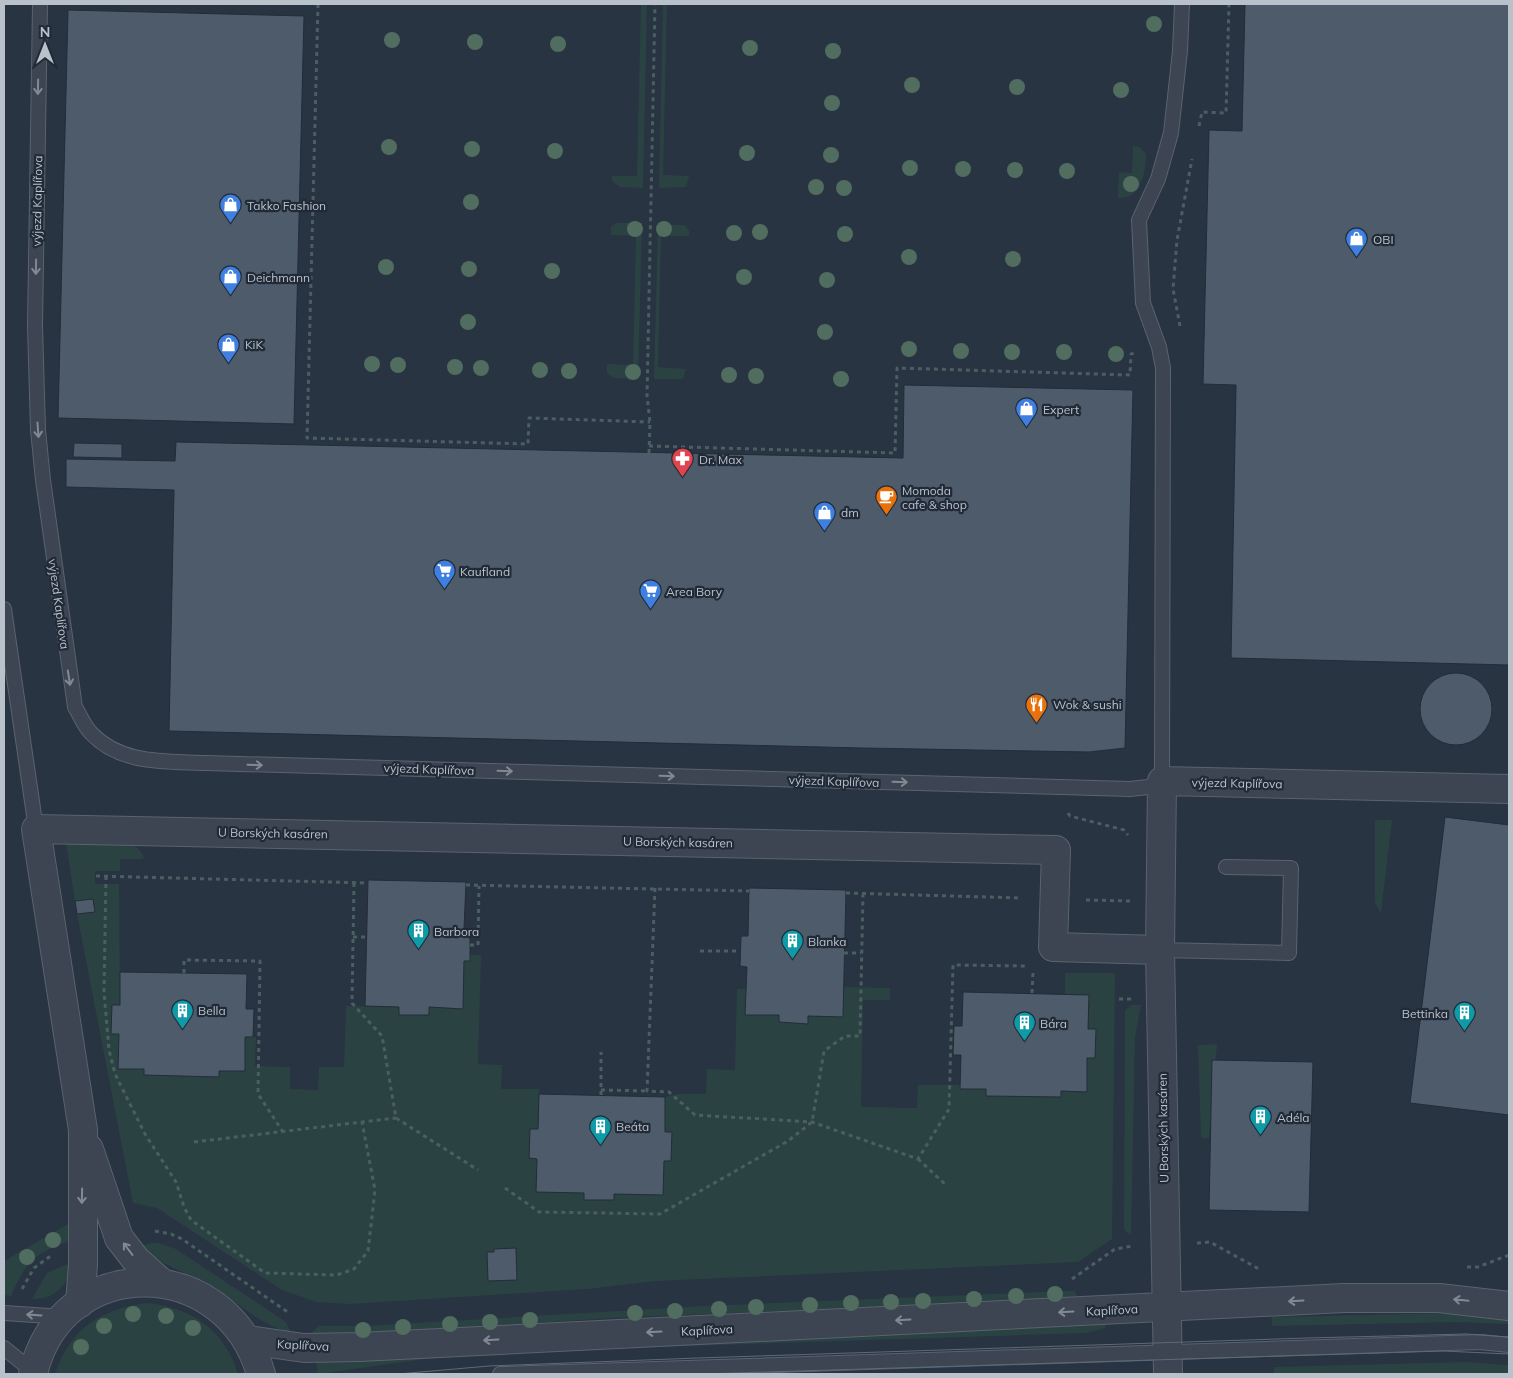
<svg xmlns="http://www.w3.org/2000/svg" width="1513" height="1378" viewBox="0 0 1513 1378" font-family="Mulish,sans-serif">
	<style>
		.green { fill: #2b4243 }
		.building { fill: #4e5b6a; stroke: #232c39 }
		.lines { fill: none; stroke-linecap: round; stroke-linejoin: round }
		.service-casing { stroke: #5a636f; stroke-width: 16 }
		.minor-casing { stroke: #5a636f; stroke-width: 30 }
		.tertiary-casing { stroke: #5a636f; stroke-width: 30 }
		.path { stroke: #4a5f61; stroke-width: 3; stroke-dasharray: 4 4; stroke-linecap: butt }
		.service { stroke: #3c4551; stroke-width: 14 }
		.minor { stroke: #3c4551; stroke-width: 28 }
		.tertiary { stroke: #3c4551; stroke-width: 28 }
		.tram { stroke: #5e6a78; stroke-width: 1 }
		.tree { fill: #506d60 }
		.oneway { stroke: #818994 }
		.labels { text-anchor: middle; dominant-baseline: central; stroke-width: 4.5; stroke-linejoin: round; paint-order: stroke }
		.street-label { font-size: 12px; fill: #b9c1cb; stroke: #212a37 }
		.poi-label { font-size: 12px; fill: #b9c1cb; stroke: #212a37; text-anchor: start }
	</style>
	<rect width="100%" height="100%" fill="#283441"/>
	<g class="green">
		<polygon points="641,4 647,4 643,188 620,187 612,181 612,176 637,176"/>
		<polygon points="663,4 667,4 663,175 689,176 686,187 659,188"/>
		<path d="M 1133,146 L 1140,147 L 1146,154 C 1146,172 1141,200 1118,198 L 1119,172 L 1132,173 Z"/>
		<polygon points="616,223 642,223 638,379 614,378 607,373 607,364 633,365 636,236 611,235 611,227"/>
		<polygon points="658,224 685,225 689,231 689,236 661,236 658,367 686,369 683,379 654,379"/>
		<polygon points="1375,820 1392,820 1381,913 1375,903"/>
		<path d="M 66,843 L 127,843 C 136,846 142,850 144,859 L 120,859 L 120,871 L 95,871 L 95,884 L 119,884 L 120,1005 L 112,1005 L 111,1034 L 119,1034 L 118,1068 L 144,1069 L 144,1075 L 218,1077 L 219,1071 L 244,1071 L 245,1037 L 256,1037 L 255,1066 L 290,1067 L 290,1089 L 318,1090 L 319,1067 L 344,1067 L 346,1006 L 399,1007 L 400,1015 L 428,1015 L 429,1007 L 462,1008 L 464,961 L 470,961 L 470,955 L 481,955 L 478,1064 L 502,1065 L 501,1089 L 539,1089 L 538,1129 L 530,1129 L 529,1158 L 537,1159 L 536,1192 L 584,1193 L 585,1200 L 614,1200 L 614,1194 L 664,1161 L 671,1161 L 672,1132 L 665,1132 L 665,1097 L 678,1094 L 706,1094 L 707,1069 L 735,1070 L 737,989 L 746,989 L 746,1015 L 779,1015 L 779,1022 L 808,1023 L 808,1016 L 843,1017 L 843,987 L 890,988 L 890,1000 L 863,1000 L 861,1107 L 917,1108 L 918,1085 L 960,1085 L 960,1089 L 986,1089 L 987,1096 L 1061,1097 L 1061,1091 L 1086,1092 L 1087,1058 L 1095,1058 L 1095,1029 L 1088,1029 L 1089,995 L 1065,994 L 1065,973 L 1115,973 L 1112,1239 L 1078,1262 L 656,1281 L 587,1289 L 350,1304 L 316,1302 L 282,1290 L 157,1208 L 133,1203 L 77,914 L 95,912 L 93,899 L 75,901 Z"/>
		<polygon points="1131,1005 1141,1005 1135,1037 1131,1235 1124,1230 1125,1011"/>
		<polygon points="1217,1044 1209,1138 1201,1138 1198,1045"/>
		<path d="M 68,1224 L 70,1241 C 35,1252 25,1263 11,1296 L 4,1295 L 4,1261 Z"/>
		<path d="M 151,1243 L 159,1243 L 176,1249 L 286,1322 L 291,1333 C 255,1322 241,1304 211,1286 C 185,1270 166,1270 142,1246 Z"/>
		<path d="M 72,1262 C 68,1285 57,1299 32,1299 L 47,1273 Z"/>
		<polygon points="1067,1291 1075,1291 1077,1296 1013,1301 613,1318 334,1336 312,1335 313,1331 319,1326 365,1326 704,1306"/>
		<path d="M 149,1303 C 194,1309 224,1330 238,1374 L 55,1374 C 70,1328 102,1308 149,1303 Z"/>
		<polygon points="1451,1313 1509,1319 1509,1324 1457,1322 1272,1326 1272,1317"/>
		<polygon points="1102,1323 1106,1324 1105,1328 1087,1333 565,1350 425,1359 318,1374 315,1358"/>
		<polygon points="1466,1362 1509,1365 1509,1374 1274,1374 1274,1367"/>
	</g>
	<g class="building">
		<polygon points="1245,4 1509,4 1509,665 1231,658 1236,385 1203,384 1209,130 1242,131"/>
		<polygon points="68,10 304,16 294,424 58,418"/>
		<polygon points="904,385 1133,390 1125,748 1089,752 862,748 169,731 174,490 66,487 66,459 175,461 176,442 903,458"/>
		<polygon points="74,443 122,444 122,458 73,457"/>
		<circle cx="1456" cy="709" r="36"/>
		<polygon points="1445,817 1509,825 1509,1115 1410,1103"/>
		<polygon points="368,880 466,882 464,929 470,930 470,961 464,961 463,1009 429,1007 429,1015 399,1015 399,1007 365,1006"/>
		<polygon points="749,888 846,890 843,1017 808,1016 808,1024 779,1022 779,1015 745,1015 747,967 740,966 741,936 748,936"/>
		<polygon points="93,899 95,912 77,914 75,901"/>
		<polygon points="120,972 247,974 246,1009 254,1009 253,1037 245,1037 245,1071 219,1071 219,1077 144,1075 144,1069 118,1069 119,1034 111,1034 112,1005 120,1005"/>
		<polygon points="963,992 1089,995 1088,1029 1096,1029 1095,1058 1087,1058 1087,1092 1061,1091 1061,1097 986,1096 986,1089 960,1089 961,1055 953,1055 954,1026 962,1026"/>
		<polygon points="1212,1060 1313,1062 1309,1212 1209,1210"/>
		<polygon points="539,1094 665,1097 665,1132 672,1132 671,1161 664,1161 663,1195 614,1194 614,1200 584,1200 584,1193 536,1192 537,1159 529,1158 530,1129 538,1129"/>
		<polygon points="516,1248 517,1280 488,1281 487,1252 494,1252 494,1249"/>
	</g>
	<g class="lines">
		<defs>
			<g id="service">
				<path d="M 40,4 L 35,326 L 38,430 L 43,480 L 75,707 C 80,715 84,726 91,733 C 121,765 166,761 206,763 L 1130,789 L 1148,787 L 1162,781 L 1163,368 L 1159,347 L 1143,303 L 1139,220 L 1158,179 L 1171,133 L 1180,51 L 1182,4"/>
				<polyline points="4,609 36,829"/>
				<polyline points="1160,950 1289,953 1291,868 1226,867"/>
				<polyline points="4,1313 64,1317"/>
				<polyline points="4,1348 34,1372"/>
				<polyline points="500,1374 1480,1342 1509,1345"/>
			</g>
			<g id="minor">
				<polyline points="89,1149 119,1238 136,1260 162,1283"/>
				<polyline points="80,1303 83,1265 83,1130 36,829 1056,850 1053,947 1160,950"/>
				<polyline points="1168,1374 1160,950 1162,781 1509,789"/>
			</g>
			<g id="tertiary">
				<polyline points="248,1340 304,1348 359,1347 1344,1298 1439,1298 1509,1306"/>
				<path d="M 33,1374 C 61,1252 226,1252 261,1374"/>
			</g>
		</defs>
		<use href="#service" class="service-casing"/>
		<use href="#minor" class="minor-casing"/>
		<use href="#tertiary" class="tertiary-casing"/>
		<g class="path">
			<polyline points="318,4 307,438 528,444 529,418 650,422"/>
			<polyline points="1199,126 1202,112 1226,113 1229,4"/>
			<polyline points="1180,326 1173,289 1177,240 1192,159"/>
			<polyline points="649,446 895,453 897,368 1130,375 1131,354 1135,353"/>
			<polyline points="649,453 650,422 647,396 655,4"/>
			<polyline points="1068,813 1070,816 1124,830 1128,835"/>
			<polyline points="96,876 368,883"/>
			<polyline points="106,876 104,992 109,1050 115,1074 145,1134 176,1182 184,1207 191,1220 265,1273 337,1275 354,1269 368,1251 375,1190 362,1122"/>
			<polyline points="354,883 352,1003 382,1036 396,1118 478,1170"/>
			<polyline points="466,885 749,891"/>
			<polyline points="655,888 647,1091 669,1092 695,1115 812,1122 918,1159 949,1109 953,965 1028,966"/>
			<polyline points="846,893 1022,898"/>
			<polyline points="1086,900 1130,901"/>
			<polyline points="353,937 367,937"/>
			<polyline points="470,945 478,945 479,886"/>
			<polyline points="700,951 740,951"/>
			<polyline points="844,953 861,953"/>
			<polyline points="184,973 184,960 260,961 258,1094 283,1132"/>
			<polyline points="1032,993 1033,972"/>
			<polyline points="1119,999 1131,999"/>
			<polyline points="601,1090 647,1091"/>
			<polyline points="601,1095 601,1052"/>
			<polyline points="194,1142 396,1118"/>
			<polyline points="918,1159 946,1185"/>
			<polyline points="505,1188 539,1212 660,1214 788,1141 812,1122 824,1051 845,1036 860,1036 863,894"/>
			<polyline points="155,1231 171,1234 182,1239 289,1313"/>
			<polyline points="1197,1243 1210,1242 1259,1269"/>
			<polyline points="1467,1267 1478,1267 1509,1255"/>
			<polyline points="1072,1279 1115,1249 1133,1246"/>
			<polyline points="22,1289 34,1268 52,1255"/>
		</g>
		<use href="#service" class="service"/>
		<use href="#minor" class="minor"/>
		<use href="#tertiary" class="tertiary"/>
		<g class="tram">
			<polyline points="398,1374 489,1366 698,1358 1308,1338 1466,1334 1509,1337"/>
			<polyline points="703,1374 1443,1351 1509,1354"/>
		</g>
	</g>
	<g class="tree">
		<circle cx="1154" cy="24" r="8"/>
		<circle cx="392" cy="40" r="8"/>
		<circle cx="475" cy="42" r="8"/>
		<circle cx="558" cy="44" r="8"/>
		<circle cx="750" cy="48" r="8"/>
		<circle cx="833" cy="51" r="8"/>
		<circle cx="912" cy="85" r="8"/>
		<circle cx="1017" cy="87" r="8"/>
		<circle cx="1121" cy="90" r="8"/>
		<circle cx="832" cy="103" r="8"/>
		<circle cx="389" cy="147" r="8"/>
		<circle cx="472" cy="149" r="8"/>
		<circle cx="555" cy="151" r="8"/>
		<circle cx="747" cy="153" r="8"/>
		<circle cx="831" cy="155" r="8"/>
		<circle cx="910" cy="168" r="8"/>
		<circle cx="963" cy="169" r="8"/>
		<circle cx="1015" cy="170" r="8"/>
		<circle cx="1067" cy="171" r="8"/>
		<circle cx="1131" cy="184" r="8"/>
		<circle cx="816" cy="187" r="8"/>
		<circle cx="844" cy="188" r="8"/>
		<circle cx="471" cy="202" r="8"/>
		<circle cx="635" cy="229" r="8"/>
		<circle cx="664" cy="229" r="8"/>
		<circle cx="760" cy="232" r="8"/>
		<circle cx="734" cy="233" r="8"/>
		<circle cx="845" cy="234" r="8"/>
		<circle cx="909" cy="257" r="8"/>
		<circle cx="1013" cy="259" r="8"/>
		<circle cx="386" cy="267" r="8"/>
		<circle cx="469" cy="269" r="8"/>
		<circle cx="552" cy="271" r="8"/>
		<circle cx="744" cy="277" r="8"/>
		<circle cx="827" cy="280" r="8"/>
		<circle cx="468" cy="322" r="8"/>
		<circle cx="825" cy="332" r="8"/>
		<circle cx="909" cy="349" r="8"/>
		<circle cx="961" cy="351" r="8"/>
		<circle cx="1012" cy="352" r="8"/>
		<circle cx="1064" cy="352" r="8"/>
		<circle cx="1116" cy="354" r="8"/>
		<circle cx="372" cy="364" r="8"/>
		<circle cx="398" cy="365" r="8"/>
		<circle cx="455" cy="367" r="8"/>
		<circle cx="481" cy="368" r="8"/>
		<circle cx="540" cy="370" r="8"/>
		<circle cx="569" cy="371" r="8"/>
		<circle cx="633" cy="372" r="8"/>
		<circle cx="729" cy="375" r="8"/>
		<circle cx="756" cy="376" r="8"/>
		<circle cx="841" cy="379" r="8"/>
		<circle cx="53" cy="1240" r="8"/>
		<circle cx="27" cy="1257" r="8"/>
		<circle cx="1055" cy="1294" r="8"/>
		<circle cx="1016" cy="1296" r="8"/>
		<circle cx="974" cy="1299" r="8"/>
		<circle cx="923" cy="1301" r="8"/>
		<circle cx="891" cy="1302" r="8"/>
		<circle cx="851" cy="1303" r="8"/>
		<circle cx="810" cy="1305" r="8"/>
		<circle cx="756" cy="1307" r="8"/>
		<circle cx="719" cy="1309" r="8"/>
		<circle cx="675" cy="1311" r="8"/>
		<circle cx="635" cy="1313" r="8"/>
		<circle cx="133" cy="1314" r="8"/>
		<circle cx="166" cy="1316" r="8"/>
		<circle cx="530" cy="1320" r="8"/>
		<circle cx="490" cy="1322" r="8"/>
		<circle cx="450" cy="1324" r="8"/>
		<circle cx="104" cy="1326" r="8"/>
		<circle cx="403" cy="1327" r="8"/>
		<circle cx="193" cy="1328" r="8"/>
		<circle cx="363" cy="1330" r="8"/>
		<circle cx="81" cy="1347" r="8"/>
	</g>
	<defs><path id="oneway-shaft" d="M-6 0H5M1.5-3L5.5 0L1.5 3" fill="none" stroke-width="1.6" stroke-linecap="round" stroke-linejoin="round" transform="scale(1.25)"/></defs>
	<g class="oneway">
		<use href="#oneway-shaft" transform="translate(38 87) rotate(91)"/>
		<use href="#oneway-shaft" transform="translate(36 267) rotate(91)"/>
		<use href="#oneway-shaft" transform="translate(38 430) rotate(86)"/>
		<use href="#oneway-shaft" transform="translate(69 678) rotate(81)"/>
		<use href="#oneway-shaft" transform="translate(255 765) rotate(2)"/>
		<use href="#oneway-shaft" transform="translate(505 771) rotate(2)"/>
		<use href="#oneway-shaft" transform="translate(667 776) rotate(2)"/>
		<use href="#oneway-shaft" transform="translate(900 782) rotate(2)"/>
		<use href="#oneway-shaft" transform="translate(82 1196) rotate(91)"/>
		<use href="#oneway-shaft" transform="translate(128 1249) rotate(-127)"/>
		<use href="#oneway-shaft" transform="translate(1461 1300) rotate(-174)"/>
		<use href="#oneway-shaft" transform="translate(1296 1301) rotate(177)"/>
		<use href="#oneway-shaft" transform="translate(1066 1312) rotate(177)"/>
		<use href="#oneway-shaft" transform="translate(34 1315) rotate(-176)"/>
		<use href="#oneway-shaft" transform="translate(903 1320) rotate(177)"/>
		<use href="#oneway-shaft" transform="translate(654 1332) rotate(177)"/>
		<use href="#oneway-shaft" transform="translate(491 1340) rotate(177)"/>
	</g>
	<defs>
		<symbol id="shop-pin" viewBox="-11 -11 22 30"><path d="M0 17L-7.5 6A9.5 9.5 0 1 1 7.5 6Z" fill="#3f7fe0" stroke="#212a37"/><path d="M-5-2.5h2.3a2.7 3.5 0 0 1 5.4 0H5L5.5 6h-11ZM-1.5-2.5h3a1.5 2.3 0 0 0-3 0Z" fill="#fff"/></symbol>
		<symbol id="pharmacy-pin" viewBox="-11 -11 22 30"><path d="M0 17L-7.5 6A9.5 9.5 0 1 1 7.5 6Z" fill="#e0444e" stroke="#212a37"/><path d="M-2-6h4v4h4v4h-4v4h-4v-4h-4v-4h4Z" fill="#fff"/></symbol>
		<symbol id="cafe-pin" viewBox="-11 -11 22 30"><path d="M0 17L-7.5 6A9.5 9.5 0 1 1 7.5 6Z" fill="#e8710a" stroke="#212a37"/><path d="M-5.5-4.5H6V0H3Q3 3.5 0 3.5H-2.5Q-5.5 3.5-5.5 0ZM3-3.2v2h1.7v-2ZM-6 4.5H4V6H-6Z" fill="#fff"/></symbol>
		<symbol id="supermarket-pin" viewBox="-11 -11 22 30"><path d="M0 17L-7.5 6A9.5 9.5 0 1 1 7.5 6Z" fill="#3f7fe0" stroke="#212a37"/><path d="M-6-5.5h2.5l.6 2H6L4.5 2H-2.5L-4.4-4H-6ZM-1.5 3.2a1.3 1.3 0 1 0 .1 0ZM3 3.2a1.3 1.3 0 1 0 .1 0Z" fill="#fff"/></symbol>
		<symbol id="restaurant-pin" viewBox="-11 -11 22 30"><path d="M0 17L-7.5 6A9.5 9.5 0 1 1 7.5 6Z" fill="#e8710a" stroke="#212a37"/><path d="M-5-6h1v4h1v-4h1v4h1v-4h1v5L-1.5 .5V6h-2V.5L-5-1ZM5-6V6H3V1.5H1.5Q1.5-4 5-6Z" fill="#fff"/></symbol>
		<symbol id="building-pin" viewBox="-11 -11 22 30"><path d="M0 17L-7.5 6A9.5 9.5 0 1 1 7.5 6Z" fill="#0f9aa8" stroke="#212a37"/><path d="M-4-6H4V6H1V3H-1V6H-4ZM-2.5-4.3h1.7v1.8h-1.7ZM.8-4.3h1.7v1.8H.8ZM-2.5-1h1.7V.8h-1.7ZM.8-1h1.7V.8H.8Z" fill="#fff"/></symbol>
	</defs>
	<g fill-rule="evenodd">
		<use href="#shop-pin" x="218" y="192" width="25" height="34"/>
		<use href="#shop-pin" x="1344" y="226" width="25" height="34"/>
		<use href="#shop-pin" x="218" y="264" width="25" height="34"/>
		<use href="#shop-pin" x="216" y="332" width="25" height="34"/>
		<use href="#shop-pin" x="1014" y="396" width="25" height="34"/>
		<use href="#pharmacy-pin" x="670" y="446" width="25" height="34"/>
		<use href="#cafe-pin" x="874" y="484" width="25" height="34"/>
		<use href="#shop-pin" x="812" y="500" width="25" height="34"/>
		<use href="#supermarket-pin" x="432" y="558" width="25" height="34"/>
		<use href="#supermarket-pin" x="638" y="578" width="25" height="34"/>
		<use href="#restaurant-pin" x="1024" y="692" width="25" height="34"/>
		<use href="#building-pin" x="406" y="918" width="25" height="34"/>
		<use href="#building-pin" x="780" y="928" width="25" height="34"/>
		<use href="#building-pin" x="170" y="998" width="25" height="34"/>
		<use href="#building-pin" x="1452" y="1000" width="25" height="34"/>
		<use href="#building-pin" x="1012" y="1010" width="25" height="34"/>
		<use href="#building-pin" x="1248" y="1104" width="25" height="34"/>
		<use href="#building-pin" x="588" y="1114" width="25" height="34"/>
	</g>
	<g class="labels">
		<g class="street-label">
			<text transform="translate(37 201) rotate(-89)">výjezd Kaplířova</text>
			<text transform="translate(59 604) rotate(82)">výjezd Kaplířova</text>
			<text transform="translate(429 769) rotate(2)">výjezd Kaplířova</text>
			<text transform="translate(834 781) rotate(2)">výjezd Kaplířova</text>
			<text transform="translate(1237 783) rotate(1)">výjezd Kaplířova</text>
			<text transform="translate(273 833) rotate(1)">U Borských kasáren</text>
			<text transform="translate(678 842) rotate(1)">U Borských kasáren</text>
			<text transform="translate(1163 1128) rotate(-91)">U Borských kasáren</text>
			<text transform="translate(1112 1310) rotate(-3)">Kaplířova</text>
			<text transform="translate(707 1330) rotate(-3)">Kaplířova</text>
			<text transform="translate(303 1345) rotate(3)">Kaplířova</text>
		</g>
		<g class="poi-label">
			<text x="247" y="205">Takko Fashion</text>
			<text x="1373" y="239">OBI</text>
			<text x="247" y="277">Deichmann</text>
			<text x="245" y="344">KiK</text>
			<text x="1043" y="409">Expert</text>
			<text x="699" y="459">Dr. Max</text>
			<text x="902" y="490">Momoda<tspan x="902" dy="14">cafe &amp; shop</tspan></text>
			<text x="841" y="512">dm</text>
			<text x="460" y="571">Kaufland</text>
			<text x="666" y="591">Area Bory</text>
			<text x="1053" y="704">Wok &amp; sushi</text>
			<text x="434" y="931">Barbora</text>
			<text x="808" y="941">Blanka</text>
			<text x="198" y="1010">Bella</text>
			<text x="1448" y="1013" text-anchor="end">Bettinka</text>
			<text x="1040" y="1023">Bára</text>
			<text x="1277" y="1117">Adéla</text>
			<text x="616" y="1126">Beáta</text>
		</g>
	</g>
	<rect width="1513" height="1378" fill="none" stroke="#b9c1cb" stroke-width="10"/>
	<g transform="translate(45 45)" stroke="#212a37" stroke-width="4" paint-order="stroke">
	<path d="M0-4L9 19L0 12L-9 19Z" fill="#b9c1cb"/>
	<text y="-8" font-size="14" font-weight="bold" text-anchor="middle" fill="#b9c1cb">N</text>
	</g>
</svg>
